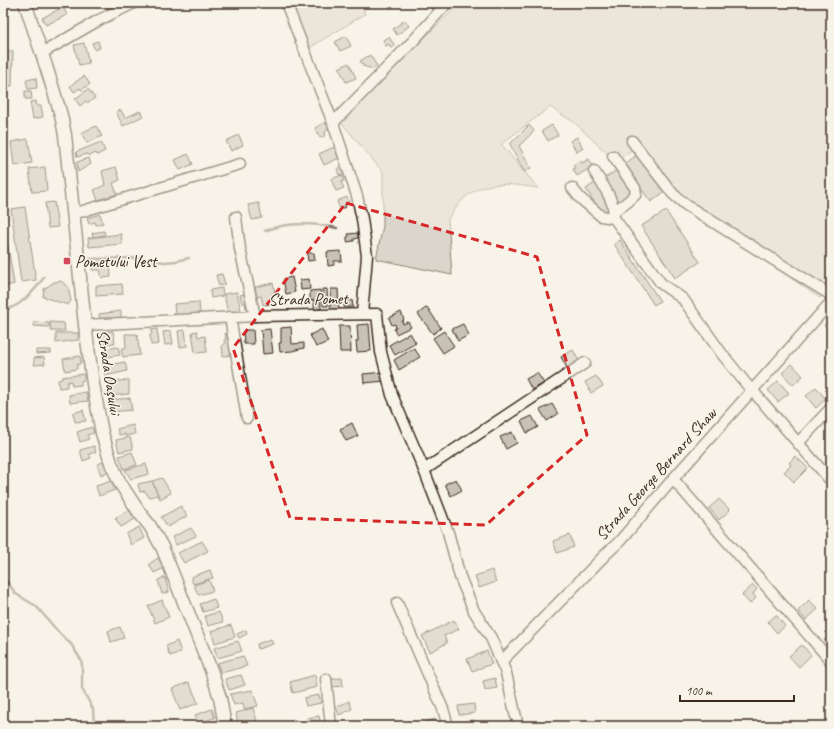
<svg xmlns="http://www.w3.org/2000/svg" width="834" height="729" viewBox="0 0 834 729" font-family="Caveat,sans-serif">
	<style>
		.green { fill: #dbd6cb; stroke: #8b8074 }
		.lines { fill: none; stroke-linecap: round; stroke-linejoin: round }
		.stream { stroke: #84786c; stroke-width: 2.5 }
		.building { fill: #c8c1b6; stroke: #3b2a1e }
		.minor-casing { stroke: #3b2a1e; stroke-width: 13 }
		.major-casing { stroke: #3b2a1e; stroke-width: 15 }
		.minor { stroke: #f7f3e8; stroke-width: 10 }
		.major { stroke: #f7f3e8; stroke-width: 12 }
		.marked { fill: none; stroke: #d62828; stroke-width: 3; stroke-dasharray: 8 5; stroke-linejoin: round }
		.poi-dot { fill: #d1495b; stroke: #f7f3e8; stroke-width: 1.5 }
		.labels { text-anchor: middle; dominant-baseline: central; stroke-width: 3; stroke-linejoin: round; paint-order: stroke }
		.poi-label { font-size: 17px; fill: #3b2a1e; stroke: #f7f3e8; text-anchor: start }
		.street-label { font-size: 17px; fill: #3b2a1e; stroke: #f7f3e8 }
	</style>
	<rect width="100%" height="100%" fill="#f7f3e8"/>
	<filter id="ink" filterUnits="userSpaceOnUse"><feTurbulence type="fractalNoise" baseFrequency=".025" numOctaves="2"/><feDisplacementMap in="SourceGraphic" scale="8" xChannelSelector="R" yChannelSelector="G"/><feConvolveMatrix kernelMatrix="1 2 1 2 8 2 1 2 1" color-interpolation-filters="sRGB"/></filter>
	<g filter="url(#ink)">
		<g class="green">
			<polygon points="292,3 362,3 365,14 309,48"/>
			<path d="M 460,3 L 831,3 L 831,286 L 820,298 L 675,199 L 635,147 L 616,162 L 575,123 L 550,107 L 501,144 L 538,188 C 515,185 488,179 468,195 C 460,201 454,211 448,219 L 452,275 L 376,259 L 383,226 L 383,172 L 340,121 Z"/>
		</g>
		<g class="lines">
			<g class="stream">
				<path d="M 265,231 C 288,221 314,223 337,228"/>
				<polyline points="90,259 136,258 164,262 176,261 189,258"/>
				<path d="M 3,309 C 17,311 37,288 44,277"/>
				<polyline points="3,576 16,594 36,606 61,635 71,644 81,660 82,665 82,689 93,709 94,726"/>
			</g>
		</g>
		<g class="building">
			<polygon points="104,3 117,3 118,5 109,10"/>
			<polygon points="433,3 440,3 441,6 432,10 429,4"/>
			<polygon points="63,7 67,15 46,25 42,18"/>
			<polygon points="405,20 409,26 397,35 393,29"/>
			<polygon points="346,36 351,46 340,51 335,42"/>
			<polygon points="389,37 395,46 391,48 389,44 386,46 383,40"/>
			<polygon points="98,41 100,48 95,50 92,43"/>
			<polygon points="84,43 89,63 79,65 74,45"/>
			<polygon points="4,51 13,51 12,86 3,86"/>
			<polygon points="370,55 377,66 371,70 369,67 367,68 365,66 364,67 360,61"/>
			<polygon points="349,63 356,78 346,82 339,68"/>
			<polygon points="84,76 90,84 81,90 80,88 74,92 70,86"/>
			<polygon points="36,78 37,88 28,89 26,80"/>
			<polygon points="88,89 95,98 88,103 86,101 80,106 75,99"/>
			<polygon points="25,91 31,91 32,99 25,99"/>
			<polygon points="36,101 37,106 41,106 43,117 33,119 30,102"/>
			<polygon points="121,110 125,118 140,111 143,116 123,126 116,112"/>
			<polygon points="325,122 329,129 325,132 326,135 320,138 315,128"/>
			<polygon points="529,125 534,131 519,146 531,168 524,172 510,144"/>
			<polygon points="552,125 558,135 548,141 542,131"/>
			<polygon points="96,126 102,136 87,143 81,133"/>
			<polygon points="239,135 243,145 231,151 226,141"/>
			<polygon points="577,137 583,148 577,152 570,141"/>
			<polygon points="28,139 32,163 14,166 11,142"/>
			<polygon points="101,142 105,151 97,155 96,153 89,156 87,154 77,157 76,152"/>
			<polygon points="334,147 339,158 324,165 319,154"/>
			<polygon points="188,154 193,164 180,170 175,160"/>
			<polygon points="637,155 664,192 651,202 623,165"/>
			<polygon points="89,158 91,164 78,172 77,162"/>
			<polygon points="589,159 593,166 577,176 573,169 575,168 573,165 580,160 582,163"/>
			<polygon points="343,166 346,173 339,175 337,169"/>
			<polygon points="45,167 47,191 32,192 29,169"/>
			<polygon points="116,167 120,180 113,183 117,194 98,200 94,190 105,185 102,171"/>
			<polygon points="617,170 633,194 619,203 603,179"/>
			<polygon points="342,175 344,181 341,182 344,188 336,191 331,179"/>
			<polygon points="596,182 612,207 601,213 586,189"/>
			<polygon points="347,197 349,203 345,204 346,207 340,209 337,201"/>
			<polygon points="54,202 58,227 48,228 45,203"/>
			<polygon points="259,203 262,218 252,220 248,205"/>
			<polygon points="25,207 36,280 21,282 11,209"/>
			<polygon points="666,211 700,262 675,278 641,226"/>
			<polygon points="100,214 103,223 96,225 95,222 89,224 87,218"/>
			<polygon points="3,215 14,284 3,287"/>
			<polygon points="104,231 105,235 93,237 92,233"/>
			<polygon points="358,233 358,238 354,239 354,241 347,242 347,237 349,236 348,234"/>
			<polygon points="121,234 122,244 89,247 88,238"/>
			<polygon points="620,240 660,301 654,305 614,244"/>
			<polygon points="341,251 342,261 334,261 334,265 328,266 327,252"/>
			<polygon points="307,253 314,253 315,260 308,261"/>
			<polygon points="110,261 111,277 102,278 100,270 92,270 92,262"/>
			<polygon points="222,274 225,284 219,286 216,275"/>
			<polygon points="292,277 295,292 286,294 283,279"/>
			<polygon points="309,279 310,289 301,290 300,280"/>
			<polygon points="61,281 68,287 71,301 68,305 43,297 44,289 54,282"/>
			<polygon points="273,283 275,293 272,293 274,303 263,305 261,296 257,297 255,287"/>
			<polygon points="122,284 123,294 96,296 96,286"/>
			<polygon points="222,288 223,296 211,298 210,290"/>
			<polygon points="322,289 327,289 328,306 323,306"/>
			<polygon points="331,289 338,289 339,311 330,311"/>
			<polygon points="320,290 321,309 314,310 314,300 310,301 310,291"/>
			<polygon points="237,292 241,311 228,314 224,294"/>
			<polygon points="250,293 253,311 247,312 245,303 242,303 240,295"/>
			<polygon points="352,300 353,307 344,307 344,301"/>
			<polygon points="199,302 200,314 175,316 174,304"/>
			<polygon points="427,307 441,328 433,334 418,314"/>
			<polygon points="121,311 121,319 100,321 99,314"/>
			<polygon points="401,312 404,320 402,321 403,324 408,322 411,327 396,334 394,329 396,328 395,324 392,325 389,318"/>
			<polygon points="831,318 831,333 824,325"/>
			<polygon points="34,322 49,323 49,327 34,326"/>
			<polygon points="50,322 64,323 65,331 51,331"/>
			<polygon points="369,324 371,351 357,352 356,341 358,341 357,325"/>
			<polygon points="463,324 469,335 458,341 452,329"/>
			<polygon points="339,326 350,326 351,352 340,352"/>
			<polygon points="291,327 292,344 304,343 304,348 292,351 280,352 279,343 281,343 281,328"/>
			<polygon points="157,329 159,344 151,345 150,335 152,334 151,330"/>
			<polygon points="270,329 273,353 263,354 261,330"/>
			<polygon points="322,329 328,342 316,347 310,335"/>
			<polygon points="185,330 187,346 180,347 178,331"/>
			<polygon points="243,330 253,330 254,344 244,344"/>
			<polygon points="113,331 115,343 103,344 100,333"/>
			<polygon points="171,331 173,344 165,345 163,332"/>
			<polygon points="197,331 198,337 205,336 207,352 195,353 192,332"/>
			<polygon points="444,331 454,346 443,353 433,338"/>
			<polygon points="231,332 234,355 223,356 222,345 225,344 224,340 226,339 225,333"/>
			<polygon points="56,333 78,333 78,340 56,343"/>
			<polygon points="410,333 416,343 395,355 389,345"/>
			<polygon points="125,334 137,334 140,355 123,357 121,349 126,347"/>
			<polygon points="118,347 120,355 107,357 105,349"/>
			<polygon points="414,348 420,357 399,370 394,360"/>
			<polygon points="36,350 51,350 51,353 36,354"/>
			<polygon points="573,350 579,361 567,368 561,357"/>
			<polygon points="80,356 81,363 77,365 77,369 65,371 63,359"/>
			<polygon points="44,357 45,364 34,365 34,358"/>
			<polygon points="125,362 127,371 105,376 103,366"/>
			<polygon points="792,364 803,376 793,385 782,373"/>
			<polygon points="384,372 385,381 364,383 363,374"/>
			<polygon points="537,373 544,383 532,390 526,379"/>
			<polygon points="84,374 84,380 81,381 81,385 72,386 71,381 67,382 67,387 59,388 58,380 62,379 62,377"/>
			<polygon points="596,376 603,386 591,393 585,382"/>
			<polygon points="129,380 129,394 110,396 108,382"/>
			<polygon points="778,381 789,393 778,402 768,390"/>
			<polygon points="816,387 826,399 816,408 806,396"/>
			<polygon points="86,392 88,401 70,403 69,395"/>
			<polygon points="130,398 132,410 111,412 110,400"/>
			<polygon points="552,404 558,414 547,421 540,410"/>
			<polygon points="83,410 86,421 75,422 73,413"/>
			<polygon points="532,416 538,427 527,433 521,421"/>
			<polygon points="352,423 358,436 346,441 340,429"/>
			<polygon points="133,425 135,434 125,436 125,434 119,435 117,429"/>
			<polygon points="92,427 94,433 87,435 89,439 80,442 77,432"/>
			<polygon points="512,432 517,443 506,449 500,437"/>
			<polygon points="130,437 133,449 119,452 116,440"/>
			<polygon points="94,446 96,452 89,454 91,458 83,461 80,450"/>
			<polygon points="132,452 137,465 124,469 119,456"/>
			<polygon points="795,456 808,468 794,482 784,472 791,465 789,463"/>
			<polygon points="104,462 108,472 101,475 97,464"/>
			<polygon points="146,464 149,474 131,479 125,470"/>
			<polygon points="162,478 171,493 160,499 152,481"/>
			<polygon points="456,479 462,490 451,496 445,484"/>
			<polygon points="111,481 115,490 99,496 96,486"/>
			<polygon points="152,481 158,495 149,497 145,491 140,492 138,484"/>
			<polygon points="719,499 730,510 719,520 709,508"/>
			<polygon points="181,506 187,516 168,527 161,517"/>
			<polygon points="129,510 135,519 121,527 115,518"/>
			<polygon points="139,527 144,538 131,545 126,534"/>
			<polygon points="191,528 196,536 176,545 172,537"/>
			<polygon points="570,535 574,547 557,553 553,541"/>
			<polygon points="202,541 208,551 184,563 178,553"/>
			<polygon points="158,558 164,568 154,573 149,564"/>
			<polygon points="210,570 213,578 193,584 191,577"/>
			<polygon points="492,570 496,582 479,588 475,576"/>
			<polygon points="165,577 169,592 162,594 158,580"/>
			<polygon points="209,580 213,591 198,595 194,585"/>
			<polygon points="753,585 757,589 753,594 756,598 750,604 742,595"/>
			<polygon points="214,599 217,608 203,612 200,604"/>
			<polygon points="162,600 169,617 155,623 148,606"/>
			<polygon points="809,600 818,609 806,620 798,611"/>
			<polygon points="219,612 223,622 208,626 205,616"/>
			<polygon points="776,615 785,626 777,633 768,622"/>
			<polygon points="454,620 459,629 444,636 447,643 430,652 422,636"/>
			<polygon points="231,625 235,637 215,643 211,631"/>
			<polygon points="120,627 124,638 111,642 108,631"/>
			<polygon points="246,630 247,634 239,638 237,634"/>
			<polygon points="831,634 831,649 824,640"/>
			<polygon points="271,639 273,644 258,649 257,644"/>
			<polygon points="177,641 181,652 170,656 166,646"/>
			<polygon points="238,641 242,651 218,658 214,648"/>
			<polygon points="802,645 811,655 799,667 789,656"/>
			<polygon points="487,651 492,664 472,671 467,659"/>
			<polygon points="243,656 247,666 221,673 217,663"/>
			<polygon points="241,675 245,685 229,690 225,679"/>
			<polygon points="315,675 317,687 293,693 290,682"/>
			<polygon points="342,678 343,686 332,687 331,679"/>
			<polygon points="495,678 497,688 485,690 483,681"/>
			<polygon points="189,682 198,703 180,710 172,689"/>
			<polygon points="252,690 258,706 244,709 243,703 234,705 230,694"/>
			<polygon points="319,695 321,703 306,706 304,698"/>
			<polygon points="349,701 352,709 339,715 336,707"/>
			<polygon points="474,704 475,713 459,715 458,706"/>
			<polygon points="253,708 257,721 238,725 236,713"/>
			<polygon points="212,709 215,718 198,723 195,715"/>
			<polygon points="319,716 321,726 308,726 307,718"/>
			<polygon points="435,719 437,726 421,726 421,723"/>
			<polygon points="474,720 475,726 459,726 458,722"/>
		</g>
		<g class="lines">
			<defs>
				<g id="minor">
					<polyline points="286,3 333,123 357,196 362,219 367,256 362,314"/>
					<polyline points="42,53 99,20 134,3"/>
					<polyline points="333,123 415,39 447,3"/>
					<polyline points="632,141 673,194 686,205 782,265 831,295"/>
					<path d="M 613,156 L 635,188 L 636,194 C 630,200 623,207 615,209"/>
					<path d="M 594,171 C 603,186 615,200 614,218 L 660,282 L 663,285 L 683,299 L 722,354 L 752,391"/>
					<polyline points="572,188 580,198 601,216 614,218"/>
					<polyline points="73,214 240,164"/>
					<polyline points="236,217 240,249 255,316"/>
					<polyline points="230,317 247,418"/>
					<polyline points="85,325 255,316 377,314 381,352 392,395 424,470 448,532 460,577 474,611 491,638 506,673 518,726"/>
					<polyline points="752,390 831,481"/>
					<polyline points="798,443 831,408"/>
					<polyline points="424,470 585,363"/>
					<polyline points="673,479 831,661"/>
					<polyline points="397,603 443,709 448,726"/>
					<polyline points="501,662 606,554 619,542 673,479 831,302"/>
					<polyline points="326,679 331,726"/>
				</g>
				<polyline id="major" points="25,3 46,66 61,115 65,135 85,325 93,384 102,433 111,463 120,483 139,512 150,526 162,547 211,670 220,698 225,726"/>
			</defs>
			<use href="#minor" class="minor-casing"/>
			<use href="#major" class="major-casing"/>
			<use href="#minor" class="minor"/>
			<use href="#major" class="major"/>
		</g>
	</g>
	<path d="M0 0H834V729H0ZM 346,203 L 537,257 L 587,435 L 486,525 L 290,518 L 233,348 Z" fill="#f7f3e8" fill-opacity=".55" fill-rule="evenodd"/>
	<path class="marked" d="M 346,203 L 537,257 L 587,435 L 486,525 L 290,518 L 233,348 Z"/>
	<rect class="poi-dot" x="63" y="257" width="8" height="8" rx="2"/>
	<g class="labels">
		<g class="poi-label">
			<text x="75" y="261">Pometului Vest</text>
		</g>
		<g class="street-label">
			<text transform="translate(308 299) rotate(-1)">Strada Pomet</text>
			<text transform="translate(109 372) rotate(81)">Strada Oașului</text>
			<text transform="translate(656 474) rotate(-48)">Strada George Bernard Shaw</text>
		</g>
	</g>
	<rect width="834" height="729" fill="none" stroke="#f7f3e8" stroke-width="16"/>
	<rect x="8" y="8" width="818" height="713" fill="none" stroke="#3b2a1e" stroke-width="1.5" filter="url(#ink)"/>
	<path d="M680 695v6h114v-6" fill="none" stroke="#3b2a1e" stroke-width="2"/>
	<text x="686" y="695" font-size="12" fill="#3b2a1e" stroke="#f7f3e8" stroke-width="3" paint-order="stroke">100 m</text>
</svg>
